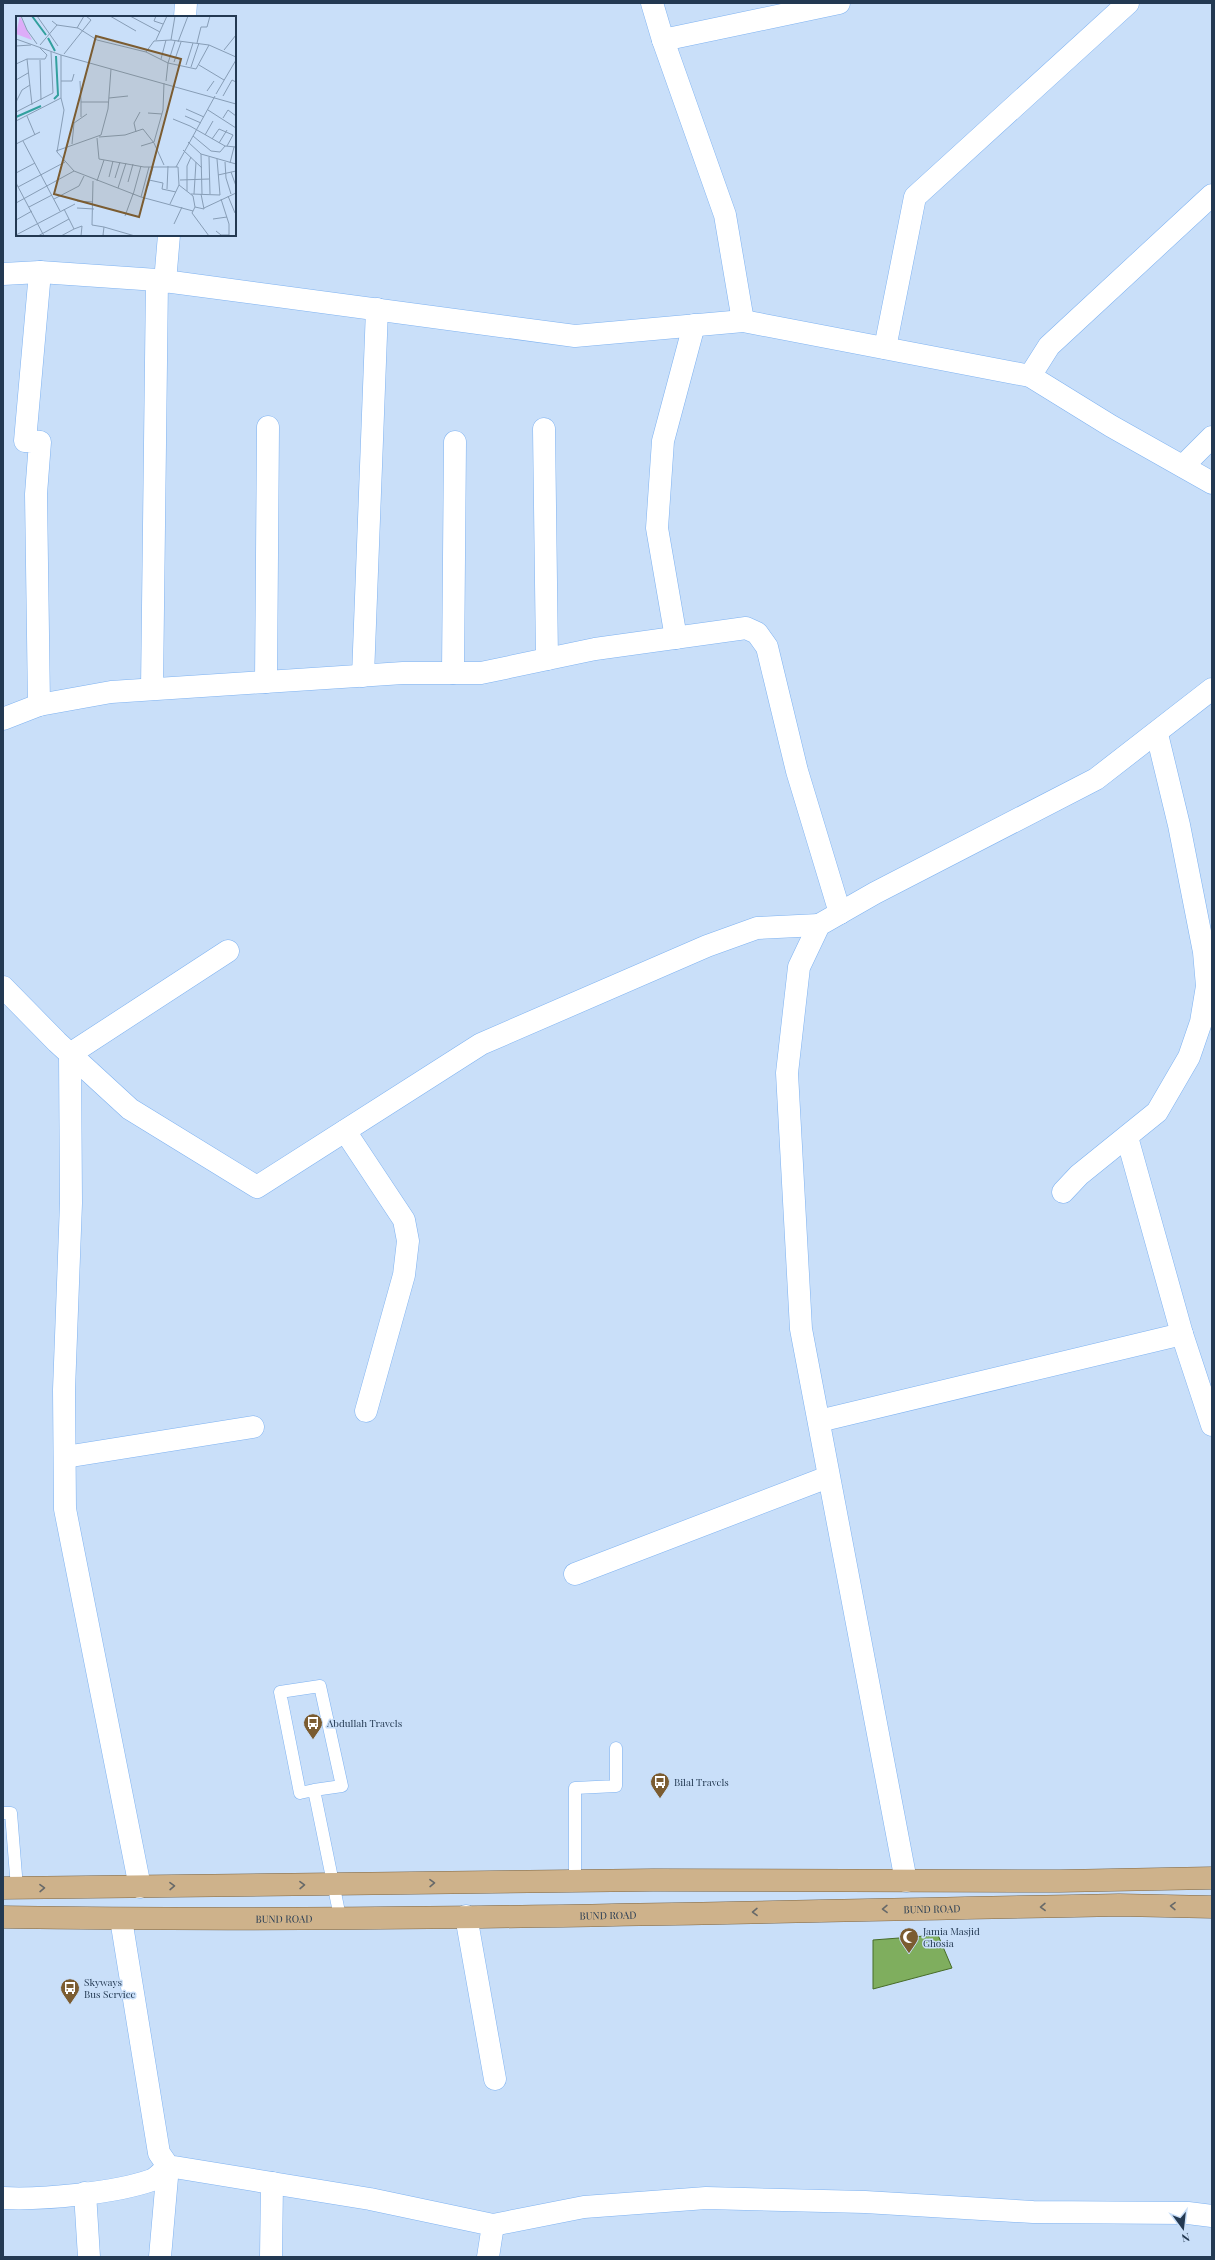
<svg xmlns="http://www.w3.org/2000/svg" width="1215" height="2260" viewBox="0 0 1215 2260" font-family="'Playfair Display',serif">
	<style>
		.building { fill: #7fae5e; stroke: #476c28 }
		.lines { fill: none; stroke-linecap: round; stroke-linejoin: round }
		.service-casing { stroke: #7eb2f1; stroke-width: 13 }
		.minor-casing { stroke: #7eb2f1; stroke-width: 23 }
		.tertiary-casing { stroke: #7eb2f1; stroke-width: 23 }
		.primary-casing { stroke: #7d6644; stroke-width: 23 }
		.service { stroke: #fff; stroke-width: 12 }
		.minor { stroke: #fff; stroke-width: 22 }
		.tertiary { stroke: #fff; stroke-width: 22 }
		.primary { stroke: #ceb28b; stroke-width: 22 }
		.oneway { stroke: #676969 }
		.labels { text-anchor: middle; dominant-baseline: central; stroke-width: 3; stroke-linejoin: round; paint-order: stroke }
		.poi-label { font-size: 10px; fill: #233952; stroke: #c9dff9; text-anchor: start }
		.street-label { font-size: 10px; fill: #233952; stroke: #c9dff9 }
		.inset-river { fill: none; stroke: #32a09e; stroke-width: 2 }
		.inset-road { fill: none; stroke: #879db6; stroke-width: 1 }
		.view { fill: #7b5c31; fill-opacity: 0.15; stroke: #7b5c31; stroke-width: 2 }
		.inset-edge { fill: none; stroke: #233952; stroke-width: 2 }
	</style>
	<rect width="100%" height="100%" fill="#c9dff9"/>
	<polygon class="building" points="938,1935 952,1968 873,1989 873,1940"/>
	<g class="lines">
		<defs>
			<g id="service">
				<polyline points="314,1790 342,1786 320,1686 280,1692 300,1793 314,1790 340,1917"/>
				<polyline points="3,1813 11,1813 17,1888"/>
				<polyline points="575,1882 575,1788 616,1786 616,1748"/>
			</g>
			<g id="minor">
				<polyline points="652,3 663,40 725,215 743,321"/>
				<polyline points="185,17 186,3"/>
				<polyline points="663,40 839,3"/>
				<polyline points="165,282 169,235"/>
				<polyline points="885,348 915,197 1128,3"/>
				<polyline points="1030,376 1049,346 1212,195"/>
				<polyline points="544,429 547,659"/>
				<polyline points="1183,466 1212,437"/>
				<polyline points="676,638 657,528 663,441 694,325"/>
				<polyline points="453,673 455,442"/>
				<polyline points="363,676 377,309"/>
				<polyline points="266,682 268,427"/>
				<polyline points="152,689 157,280"/>
				<polyline points="39,705 36,494 40,442 25,441 40,272"/>
				<polyline points="3,719 39,705 111,692 403,673 481,673 595,649 746,628 757,633 767,647 797,771 840,913"/>
				<polyline points="3,987 57,1042 130,1109 257,1187 481,1044 707,946 757,928 819,925"/>
				<polyline points="345,1131 404,1220 408,1241 404,1275 366,1411"/>
				<polyline points="1063,1192 1079,1175 1157,1112 1189,1057 1201,1022 1207,986 1204,952 1179,825 1157,734"/>
				<polyline points="1182,1334 1212,1425"/>
				<polyline points="819,1421 1182,1334 1127,1137"/>
				<polyline points="65,1457 253,1427"/>
				<polyline points="575,1574 828,1477"/>
				<polyline points="906,1881 801,1329 787,1073 799,967 819,925 875,893 1096,779 1212,689"/>
				<polyline points="140,1887 65,1509 64,1390 71,1203 70,1054 228,951"/>
				<polyline points="466,1916 495,2079"/>
				<polyline points="85,2193 89,2257"/>
				<path d="M 3,2198 C 42,2200 115,2193 152,2180 C 158,2177 164,2170 168,2166"/>
				<polyline points="493,2225 584,2207 706,2198 865,2202 1033,2212 1188,2213 1212,2216"/>
				<polyline points="160,2257 168,2166"/>
				<polyline points="271,2257 272,2183"/>
			</g>
			<g id="tertiary">
				<polyline points="3,274 40,272 157,280 575,336 743,321 1030,376 1111,426 1212,483"/>
				<polyline points="121,1919 159,2153 168,2166 370,2199 493,2225 488,2257"/>
			</g>
			<g id="primary">
				<polyline points="3,1888 653,1880 1060,1881 1212,1878"/>
				<path id="s1" d="M 3,1917 C 375,1923 747,1912 1119,1905 L 1212,1907"/>
			</g>
		</defs>
		<use href="#service" class="service-casing"/>
		<use href="#minor" class="minor-casing"/>
		<use href="#tertiary" class="tertiary-casing"/>
		<use href="#primary" class="primary-casing"/>
		<use href="#service" class="service"/>
		<use href="#minor" class="minor"/>
		<use href="#tertiary" class="tertiary"/>
		<use href="#primary" class="primary"/>
	</g>
	<defs><path id="oneway-chevron" d="M-2-3.5L2.5 0L-2 3.5" fill="none" stroke-width="1.6" stroke-linecap="round" stroke-linejoin="round"/></defs>
	<g class="oneway">
		<use href="#oneway-chevron" transform="translate(432 1883) rotate(-1)"/>
		<use href="#oneway-chevron" transform="translate(302 1885) rotate(-1)"/>
		<use href="#oneway-chevron" transform="translate(172 1886) rotate(-1)"/>
		<use href="#oneway-chevron" transform="translate(42 1888) rotate(-1)"/>
		<use href="#oneway-chevron" transform="translate(1173 1906) rotate(-179)"/>
		<use href="#oneway-chevron" transform="translate(1043 1907) rotate(179)"/>
		<use href="#oneway-chevron" transform="translate(885 1909) rotate(179)"/>
		<use href="#oneway-chevron" transform="translate(755 1912) rotate(179)"/>
	</g>
	<defs>
		<symbol id="bus-pin" viewBox="-11 -11 22 30"><path d="M0 17L-7.5 6A9.5 9.5 0 1 1 7.5 6Z" fill="#7b5c31" stroke="#c9dff9"/><path d="M-5-6H5V4H4V6H2V4H-2V6H-4V4H-5ZM-3.5-4V0h7V-4ZM-3.5 1.2v1.5H-2V1.2ZM2 1.2v1.5H3.5V1.2Z" fill="#fff"/></symbol>
		<symbol id="mosque-pin" viewBox="-11 -11 22 30"><path d="M0 17L-7.5 6A9.5 9.5 0 1 1 7.5 6Z" fill="#7b5c31" stroke="#c9dff9"/><path d="M3.5-4.9A6 6 0 1 0 3.5 4.9A5 5 0 1 1 3.5-4.9Z" fill="#fff"/></symbol>
	</defs>
	<g fill-rule="evenodd">
		<use href="#bus-pin" x="302" y="1712" width="22" height="30"/>
		<use href="#bus-pin" x="649" y="1771" width="22" height="30"/>
		<use href="#mosque-pin" x="898" y="1926" width="22" height="30"/>
		<use href="#bus-pin" x="59" y="1977" width="22" height="30"/>
	</g>
	<g class="labels">
		<g class="poi-label">
			<text x="327" y="1723">Abdullah Travels</text>
			<text x="674" y="1782">Bilal Travels</text>
			<text x="923" y="1931">Jamia Masjid<tspan x="923" dy="12">Ghosia</tspan></text>
			<text x="84" y="1982">Skyways<tspan x="84" dy="12">Bus Service</tspan></text>
		</g>
		<g class="street-label">
			<text stroke="none"><textPath href="#s1" startOffset="929">BUND ROAD</textPath></text>
			<text stroke="none"><textPath href="#s1" startOffset="605">BUND ROAD</textPath></text>
			<text stroke="none"><textPath href="#s1" startOffset="281">BUND ROAD</textPath></text>
		</g>
	</g>
	<g transform="translate(16 16)">
		<rect width="220" height="220" fill="#c9dff9"/>
		<path d="M 4,0 L 16,24 L 0,18 Z" fill="#ddacf8"/>
		<path class="inset-river" d="M 16,0 L 30,19M 32,22 L 39,35M 38,83 L 42,79 L 40,40M 0,101 L 25,90"/>
		<path class="inset-road" d="M 5,0 L 11,14 L 21,28M 21,0 L 42,30M 94,0 L 120,15M 114,0 L 144,16M 140,0 L 138,5 L 147,8M 36,5 L 41,9 L 62,12 L 81,24 L 130,36 L 152,47 L 180,53 L 193,29M 61,12 L 68,0M 0,23 L 45,39 L 220,88M 140,24 L 151,0M 155,24 L 159,0M 162,26 L 172,0M 181,27 L 185,11 L 191,11 L 194,0M 24,29 L 41,9M 0,30 L 15,29M 208,34 L 220,19M 130,36 L 138,25 L 155,24 L 193,29 L 220,41M 48,38 L 75,4 L 70,0M 11,43 L 16,89M 145,43 L 150,24M 24,44 L 25,84M 158,46 L 165,26M 0,48 L 11,43 L 29,43 L 31,39 L 24,32M 170,49 L 177,27M 183,49 L 208,64M 175,51 L 183,27M 0,64 L 12,57M 45,65 L 56,65 L 58,58M 64,65 L 65,86M 150,65 L 152,47 L 159,25M 191,75 L 198,65M 200,78 L 220,44M 207,80 L 216,64 L 220,66M 45,82 L 48,94 L 41,136 L 58,155 L 125,181 L 177,195M 93,82 L 112,80M 0,86 L 6,74 L 14,69M 170,93 L 188,101M 192,94 L 220,112M 0,96 L 37,77 L 35,36M 132,97 L 146,98M 11,100 L 19,119M 169,100 L 185,107M 65,101 L 65,86 L 92,86M 207,102 L 212,94 L 220,100M 157,103 L 174,110 L 209,130 L 220,131M 0,105 L 45,82 L 45,39M 120,116 L 118,107 L 124,96M 189,119 L 197,105M 177,120 L 195,135 L 204,136 L 209,130M 83,121 L 109,119 L 127,113 L 138,127 L 148,149M 81,122 L 83,143 L 128,151 L 162,151 L 163,169 L 177,180 L 179,191 L 176,197 L 193,220M 196,123 L 203,113 L 217,119 L 211,130M 7,125 L 44,195M 172,126 L 185,138 L 220,148M 203,127 L 211,114M 0,128 L 24,116M 56,128 L 58,107 L 71,98M 125,130 L 138,126 L 147,94 L 148,67M 167,134 L 186,152M 40,135 L 85,119 L 92,93 L 95,53M 185,138 L 186,178M 193,141 L 194,178M 209,146 L 210,162 L 215,178M 214,147 L 218,131M 160,151 L 199,80M 215,156 L 220,170M 0,157 L 19,147M 202,159 L 220,155M 93,161 L 97,145M 99,162 L 104,146M 133,164 L 147,167 L 146,173 L 160,176M 164,164 L 193,163M 77,165 L 76,209 L 88,211 L 87,219 L 90,220M 81,165 L 88,144M 112,166 L 117,148M 0,167 L 28,220M 132,170 L 137,151M 2,171 L 49,146M 102,172 L 110,147M 151,173 L 152,150M 171,175 L 171,150 L 175,141M 175,178 L 204,179 L 201,143M 178,178 L 180,146M 117,179 L 125,150M 212,180 L 219,197M 125,181 L 133,151M 38,183 L 63,170 L 68,160M 205,183 L 213,208 L 213,220M 61,185 L 77,186M 0,187 L 58,155M 154,188 L 163,169M 13,191 L 36,179M 179,191 L 188,193 L 185,178M 61,192 L 78,193M 188,192 L 220,177M 109,200 L 117,178M 197,203 L 211,201M 0,204 L 16,195M 158,208 L 166,191M 88,211 L 119,220M 58,213 L 66,210 L 65,220M 200,215 L 205,219 L 213,219M 0,219 L 59,188M 22,220 L 53,203M 45,220 L 58,213 L 48,193"/>
		<path class="view" d="M 80,20 L 165,43 L 123,201 L 38,178 Z"/>
		<rect width="220" height="220" class="inset-edge"/>
	</g>
	<rect width="1215" height="2260" fill="none" stroke="#233952" stroke-width="8"/>
	<g transform="translate(1183 2228) rotate(165)" stroke="#c9dff9" stroke-width="3" paint-order="stroke">
	<path d="M0-3L7 15L0 10L-7 15Z" fill="#233952"/>
	<text y="-6" font-size="11" font-weight="bold" text-anchor="middle" fill="#233952">N</text>
	</g>
</svg>
